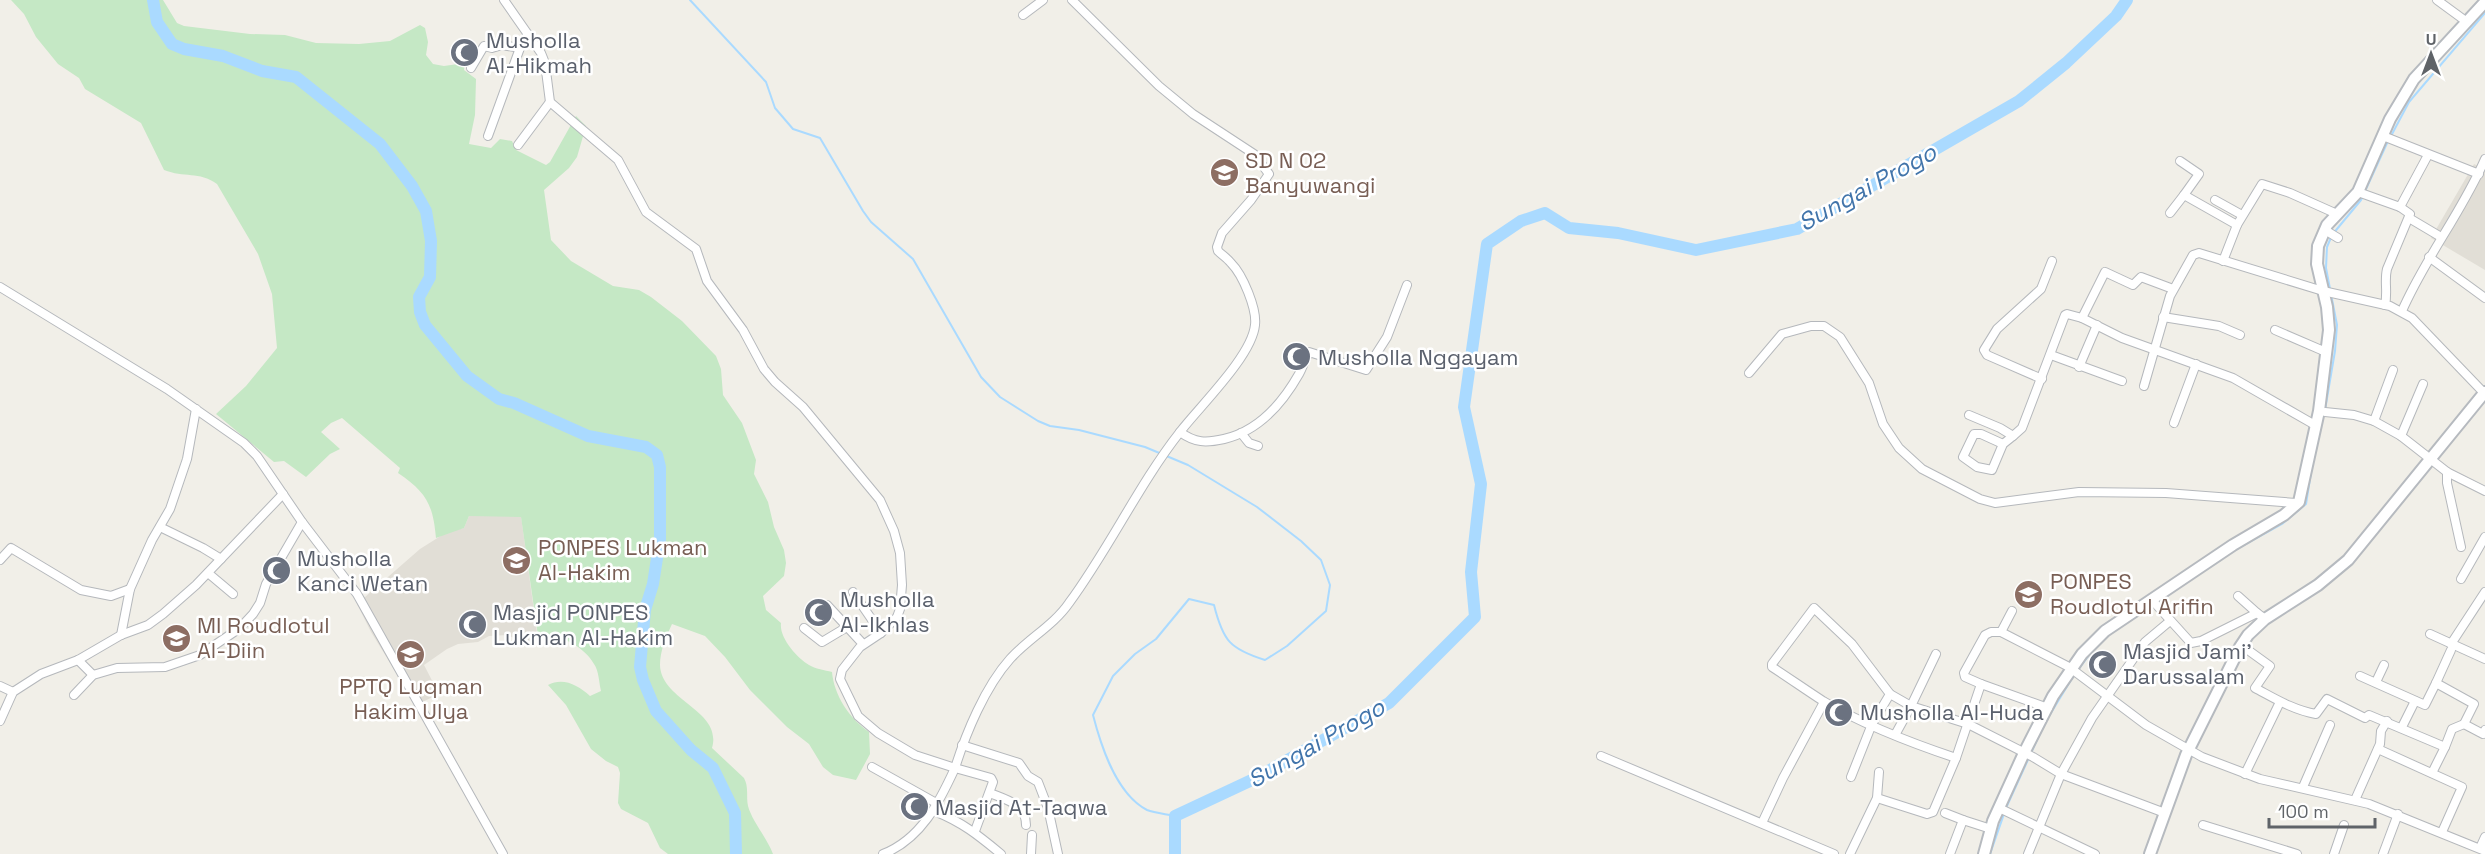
<svg xmlns="http://www.w3.org/2000/svg" width="2485" height="854" viewBox="0 0 2485 854" font-family="'Space Grotesk',sans-serif">
	<style>
		.education { fill: #e1ded6 }
		.green { fill: #c5e8c5 }
		.lines { fill: none; stroke-linecap: round; stroke-linejoin: round }
		.stream { stroke: #aadaff; stroke-width: 2 }
		.river { stroke: #aadaff; stroke-width: 12 }
		.street-casing { stroke: #b5b8bc; stroke-width: 10 }
		.secondary-casing { stroke: #b6babf; stroke-width: 14 }
		.street { stroke: #fff; stroke-width: 8 }
		.secondary { stroke: #fff; stroke-width: 10 }
		.labels { text-anchor: middle; dominant-baseline: central; stroke-width: 5; stroke-linejoin: round; paint-order: stroke }
		.worship-label { font-size: 22px; fill: #5b616d; stroke: #fff; text-anchor: start }
		.education-label { font-size: 22px; fill: #785e54; stroke: #fff; text-anchor: start }
		.water-label { font-size: 24px; font-style: italic; fill: #4174aa; stroke: #fff }
	</style>
	<rect width="100%" height="100%" fill="#f1efe8"/>
	<g class="education">
		<polygon points="2474,164 2485,169 2485,270 2431,238"/>
		<polygon points="469,516 521,516 538,640 530,644 517,644 514,638 507,635 489,636 478,642 458,644 447,649 424,665 439,694 416,705 371,632 357,604 420,549 447,532 464,528"/>
	</g>
	<path class="green" d="M 11,0 L 163,0 L 177,23 L 184,26 L 250,34 L 285,35 L 316,43 L 359,44 L 390,41 L 420,25 L 425,28 L 428,42 L 426,55 L 433,64 L 444,66 L 465,63 L 464,70 L 476,79 L 475,115 L 469,144 L 491,148 L 500,139 L 512,141 L 516,150 L 546,165 L 550,162 L 576,116 L 586,126 L 577,157 L 569,168 L 544,190 L 551,240 L 571,261 L 613,286 L 639,290 L 651,297 L 682,321 L 716,356 L 721,369 L 723,395 L 742,423 L 756,460 L 754,474 L 768,502 L 774,527 L 784,550 L 786,563 L 784,576 L 763,596 L 766,610 L 781,623 C 779,638 797,658 809,665 C 815,669 825,670 832,672 C 834,695 849,718 869,732 L 870,754 L 856,780 L 833,775 L 823,767 L 809,744 L 787,727 L 750,690 L 725,657 L 705,636 L 672,624 C 666,637 660,651 660,665 C 661,701 723,710 712,748 L 744,778 C 749,787 746,796 748,806 C 752,821 767,838 773,854 L 668,854 L 660,848 L 648,823 L 621,809 L 618,803 L 620,773 L 618,767 L 606,761 L 591,749 L 566,705 L 548,685 C 563,677 578,685 590,696 L 601,691 C 599,683 599,671 594,664 C 584,646 558,633 538,636 L 521,517 L 469,516 L 464,528 L 436,538 C 433,504 426,492 398,473 L 400,468 L 342,418 L 331,423 L 321,432 L 340,449 L 330,454 L 306,477 L 284,461 L 274,462 L 216,414 L 246,386 L 277,348 L 272,294 L 258,254 L 217,184 C 199,171 184,178 164,170 L 141,123 L 85,89 L 79,78 L 58,64 L 36,37 L 24,14 Z"/>
	<g class="lines">
		<g class="stream">
			<path d="M 690,0 L 766,82 L 775,108 L 793,129 L 820,138 L 863,211 L 871,222 L 913,259 L 981,377 L 1000,397 L 1038,421 L 1050,426 L 1079,430 L 1145,447 L 1188,465 L 1257,507 L 1301,541 L 1321,560 L 1330,585 L 1326,611 L 1287,646 L 1265,660 C 1230,649 1223,641 1214,605 L 1189,599 L 1156,639 L 1135,654 L 1113,676 L 1093,715 C 1101,746 1116,794 1147,810 C 1155,813 1166,814 1175,816"/>
			<polyline points="2391,136 2409,102 2485,13"/>
			<polyline points="2325,410 2335,351 2337,325 2326,268 2327,247 2332,235 2361,200 2388,141"/>
			<polyline points="2228,554 2282,524 2306,504 2313,460"/>
			<polyline points="2078,670 2092,651"/>
			<polyline points="2049,716 2074,675"/>
			<polyline points="2006,808 2042,729"/>
			<polyline points="1990,854 2004,814"/>
		</g>
		<g class="river">
			<polyline points="153,0 157,22 172,44 184,49 223,56 262,71 296,77 380,144 412,186 426,211 431,241 430,277 419,297 420,312 425,325 467,376 499,399 514,403 588,436 646,447 657,455 660,467 660,539 653,584 645,610 640,667 643,680 656,711 691,750 713,768 735,813 736,854"/>
			<polyline points="1175,854 1175,816 1254,779 1389,703 1475,617 1471,572 1481,484 1464,407 1487,244 1521,221 1545,213 1569,228 1618,233 1696,250 1797,229 2019,101 2066,63 2116,16 2127,0"/>
		</g>
		<defs>
			<g id="street">
				<path d="M 504,0 L 541,53 L 545,63 L 550,102 L 618,160 L 646,212 L 696,249 L 707,281 L 743,330 L 764,369 L 775,382 L 803,407 L 880,500 L 894,531 L 900,553 L 902,585 L 900,609 L 897,617 L 881,633 L 860,647 L 842,670 L 840,679 L 858,716 L 878,733 L 915,755 L 955,768 C 966,733 985,687 1010,659 C 1028,639 1054,625 1069,603 C 1109,549 1139,484 1180,432 C 1200,406 1252,356 1255,325 C 1257,309 1243,275 1231,263 C 1227,258 1222,255 1218,251 L 1217,247 L 1222,233 L 1251,200 L 1269,174 L 1254,154 L 1193,114 L 1159,86 L 1072,0"/>
				<polyline points="2437,0 2467,22"/>
				<polyline points="1023,15 1043,0"/>
				<polyline points="471,68 484,46 492,48 502,45 520,48"/>
				<polyline points="488,136 520,48 528,34"/>
				<polyline points="2383,136 2479,174"/>
				<polyline points="518,145 550,102"/>
				<polyline points="2180,161 2199,174 2184,195 2237,225"/>
				<path d="M 2358,192 L 2400,207 L 2410,214 L 2387,269 C 2384,281 2388,292 2385,305"/>
				<polyline points="2215,200 2242,215"/>
				<polyline points="2400,207 2428,155"/>
				<polyline points="2170,213 2184,195"/>
				<polyline points="2409,218 2441,237"/>
				<polyline points="2325,230 2338,238"/>
				<polyline points="2429,257 2485,298"/>
				<polyline points="2223,261 2237,225 2262,184 2290,193 2337,214"/>
				<polyline points="0,287 167,389 244,443 257,456 302,522 357,594 503,854"/>
				<path d="M 2402,311 C 2425,258 2462,212 2485,159"/>
				<polyline points="2163,317 2219,326 2240,335"/>
				<polyline points="2082,318 2105,272 2133,285 2141,277 2173,289"/>
				<polyline points="2275,330 2326,352"/>
				<polyline points="2051,355 2122,381"/>
				<polyline points="2079,367 2097,325"/>
				<polyline points="1749,373 1782,334 1811,326 1824,326 1840,337 1869,383 1883,424 1899,448 1922,469 1980,499 1995,503 2079,492 2166,493 2296,503"/>
				<polyline points="2042,379 1987,355 1984,350 1997,329 2041,289 2052,261"/>
				<polyline points="2144,386 2170,296 2193,255 2199,253 2323,291 2390,306 2412,318 2485,394"/>
				<polyline points="2325,412 2354,415 2374,421 2401,436 2447,472 2485,491"/>
				<polyline points="1969,415 2000,428 2013,436 2022,428 2065,315 2067,314 2082,318 2122,338 2233,378 2315,425"/>
				<polyline points="2374,421 2393,370"/>
				<polyline points="2174,423 2196,364"/>
				<path d="M 1180,432 C 1195,443 1206,443 1224,439 C 1259,431 1282,404 1299,374 C 1303,367 1305,359 1309,352 L 1366,370 L 1387,337 L 1407,285"/>
				<polyline points="1241,433 1249,443 1258,446"/>
				<polyline points="2401,436 2423,384"/>
				<polyline points="2003,444 1981,434 1974,434 1963,457 1977,467 1992,470 2003,444 2013,436"/>
				<polyline points="2447,472 2447,483 2461,547"/>
				<polyline points="160,527 203,548 221,559"/>
				<polyline points="0,560 11,548 81,590 111,596 130,589"/>
				<polyline points="208,573 233,594"/>
				<polyline points="2461,579 2485,537"/>
				<polyline points="853,592 881,633"/>
				<polyline points="2238,596 2257,613"/>
				<polyline points="2152,600 2191,643 2201,641 2257,613 2265,619"/>
				<polyline points="827,605 863,644"/>
				<polyline points="804,628 822,642 847,627"/>
				<polyline points="2001,632 2012,611"/>
				<polyline points="2430,634 2485,659"/>
				<polyline points="121,635 130,589 152,540 170,509 187,459 196,409"/>
				<polyline points="2451,644 2485,592"/>
				<path d="M 2241,645 L 2270,666 L 2255,688 C 2274,698 2293,710 2316,714 L 2327,699 L 2365,718 L 2369,715 L 2445,747 L 2452,729 L 2464,724 L 2474,704 L 2436,683 L 2425,705 L 2360,676"/>
				<polyline points="1936,654 1911,706 1968,724 2033,757 2061,774 2165,813"/>
				<polyline points="78,660 93,675"/>
				<polyline points="2073,670 2146,725 2202,757 2260,779 2369,804 2485,851"/>
				<polyline points="2376,682 2384,665"/>
				<polyline points="2436,683 2451,650"/>
				<polyline points="1981,684 1965,677 1964,673 1985,635 1991,632 2001,632 2071,668"/>
				<polyline points="0,686 13,692"/>
				<polyline points="1890,694 1911,706 1895,735"/>
				<polyline points="74,695 93,675 117,668 165,667 200,655 240,628 253,614 260,603 266,584 302,522"/>
				<polyline points="0,721 13,692 41,674 78,660 121,635 148,625 163,614 196,585 283,494"/>
				<polyline points="2464,724 2483,734 2485,730"/>
				<polyline points="2402,727 2415,701"/>
				<polyline points="962,745 1019,763 1028,776 1038,782 1048,808 1058,854"/>
				<polyline points="2378,749 2462,787 2442,832"/>
				<polyline points="1601,756 1834,854"/>
				<polyline points="872,767 938,804"/>
				<polyline points="2432,773 2445,747"/>
				<polyline points="2245,774 2279,704"/>
				<path d="M 1851,777 L 1872,724 L 1890,694 L 1852,644 L 1814,608 L 1772,664 L 1772,667 C 1789,678 1806,690 1823,701 C 1864,725 1911,743 1956,758"/>
				<polyline points="2303,787 2330,725"/>
				<path d="M 990,793 C 1007,800 1026,804 1026,825"/>
				<polyline points="1877,798 1927,814 1933,812 1956,758 1981,684 2048,708"/>
				<polyline points="2355,800 2380,744 2381,731 2387,721"/>
				<polyline points="1999,808 2095,854"/>
				<path d="M 934,811 C 962,822 978,835 1001,854"/>
				<polyline points="1945,813 1963,820"/>
				<polyline points="1762,823 1783,778 1824,702"/>
				<polyline points="2203,825 2297,854"/>
				<polyline points="2480,848 2485,837"/>
				<path d="M 883,854 C 921,839 939,803 955,768 L 991,778 L 993,782 L 975,831"/>
				<polyline points="1031,854 1032,835"/>
				<polyline points="1850,854 1877,798 1879,772"/>
				<polyline points="1950,854 1963,820 1991,829"/>
				<polyline points="2028,854 2061,774 2092,718 2145,642 2170,621"/>
				<polyline points="2334,854 2344,825"/>
				<polyline points="2383,854 2398,814"/>
			</g>
			<g id="secondary">
				<polyline points="1984,854 1993,821 2024,753 2053,696 2082,654 2105,631 2233,545 2284,515 2299,502 2319,411 2329,330 2327,307 2317,264 2318,246 2327,225 2358,192 2390,119 2414,79 2485,2"/>
				<polyline points="2150,854 2186,755 2240,647 2248,635 2265,619 2318,585 2348,560 2485,392"/>
			</g>
		</defs>
		<use href="#street" class="street-casing"/>
		<use href="#secondary" class="secondary-casing"/>
		<use href="#street" class="street"/>
		<use href="#secondary" class="secondary"/>
	</g>
	<defs>
		<symbol id="mosque-disc" viewBox="-11 -11 22 22"><circle r="9.5" fill="#6b7280" stroke="#fff"/><path d="M3.5-4.9A6 6 0 1 0 3.5 4.9A5 5 0 1 1 3.5-4.9Z" fill="#fff"/></symbol>
		<symbol id="school-disc" viewBox="-11 -11 22 22"><circle r="9.5" fill="#8d6e63" stroke="#fff"/><path d="M0-5L7-2L0 1L-7-2ZM-4 1L0 2.5L4 1V4Q0 6-4 4Z" fill="#fff"/></symbol>
	</defs>
	<g fill-rule="evenodd">
		<use href="#mosque-disc" x="448" y="36" width="33" height="33"/>
		<use href="#school-disc" x="1208" y="156" width="33" height="33"/>
		<use href="#mosque-disc" x="1280" y="340" width="33" height="33"/>
		<use href="#school-disc" x="500" y="544" width="33" height="33"/>
		<use href="#mosque-disc" x="260" y="554" width="33" height="33"/>
		<use href="#school-disc" x="2012" y="578" width="33" height="33"/>
		<use href="#mosque-disc" x="802" y="596" width="33" height="33"/>
		<use href="#mosque-disc" x="456" y="608" width="33" height="33"/>
		<use href="#school-disc" x="160" y="622" width="33" height="33"/>
		<use href="#school-disc" x="394" y="638" width="33" height="33"/>
		<use href="#mosque-disc" x="2086" y="648" width="33" height="33"/>
		<use href="#mosque-disc" x="1822" y="696" width="33" height="33"/>
		<use href="#mosque-disc" x="898" y="790" width="33" height="33"/>
	</g>
	<g class="labels">
		<g class="worship-label">
			<text x="486" y="40">Musholla<tspan x="486" dy="25">Al-Hikmah</tspan></text>
			<text x="1318" y="357">Musholla Nggayam</text>
			<text x="297" y="558">Musholla<tspan x="297" dy="25">Kanci Wetan</tspan></text>
			<text x="840" y="599">Musholla<tspan x="840" dy="25">Al-Ikhlas</tspan></text>
			<text x="493" y="612">Masjid PONPES<tspan x="493" dy="25">Lukman Al-Hakim</tspan></text>
			<text x="2123" y="651">Masjid Jami'<tspan x="2123" dy="25">Darussalam</tspan></text>
			<text x="1860" y="712">Musholla Al-Huda</text>
			<text x="935" y="807">Masjid At-Taqwa</text>
		</g>
		<g class="education-label">
			<text x="1245" y="160">SD N 02<tspan x="1245" dy="25">Banyuwangi</tspan></text>
			<text x="538" y="547">PONPES Lukman<tspan x="538" dy="25">Al-Hakim</tspan></text>
			<text x="2050" y="581">PONPES<tspan x="2050" dy="25">Roudlotul Arifin</tspan></text>
			<text x="197" y="625">MI Roudlotul<tspan x="197" dy="25">Al-Diin</tspan></text>
			<text x="411" y="686" text-anchor="middle">PPTQ Luqman<tspan x="411" dy="25">Hakim Ulya</tspan></text>
		</g>
		<g class="water-label">
			<text transform="translate(1867 187) rotate(-29)">Sungai Progo</text>
			<text transform="translate(1316 743) rotate(-30)">Sungai Progo</text>
		</g>
	</g>
	<g transform="translate(2431 54)" stroke="#ffffff" stroke-width="4.5" paint-order="stroke">
	<path d="M0-4.5L10 22L0 15L-10 22Z" fill="#5f6368"/>
	<text y="-9" font-size="16" font-weight="bold" text-anchor="middle" fill="#5f6368">U</text>
	</g>
	<path d="M2269 818v9h106v-9" fill="none" stroke="#5f6368" stroke-width="3"/>
	<text x="2278" y="818" font-size="18" fill="#5f6368" stroke="#ffffff" stroke-width="4.5" paint-order="stroke">100 m</text>
</svg>
